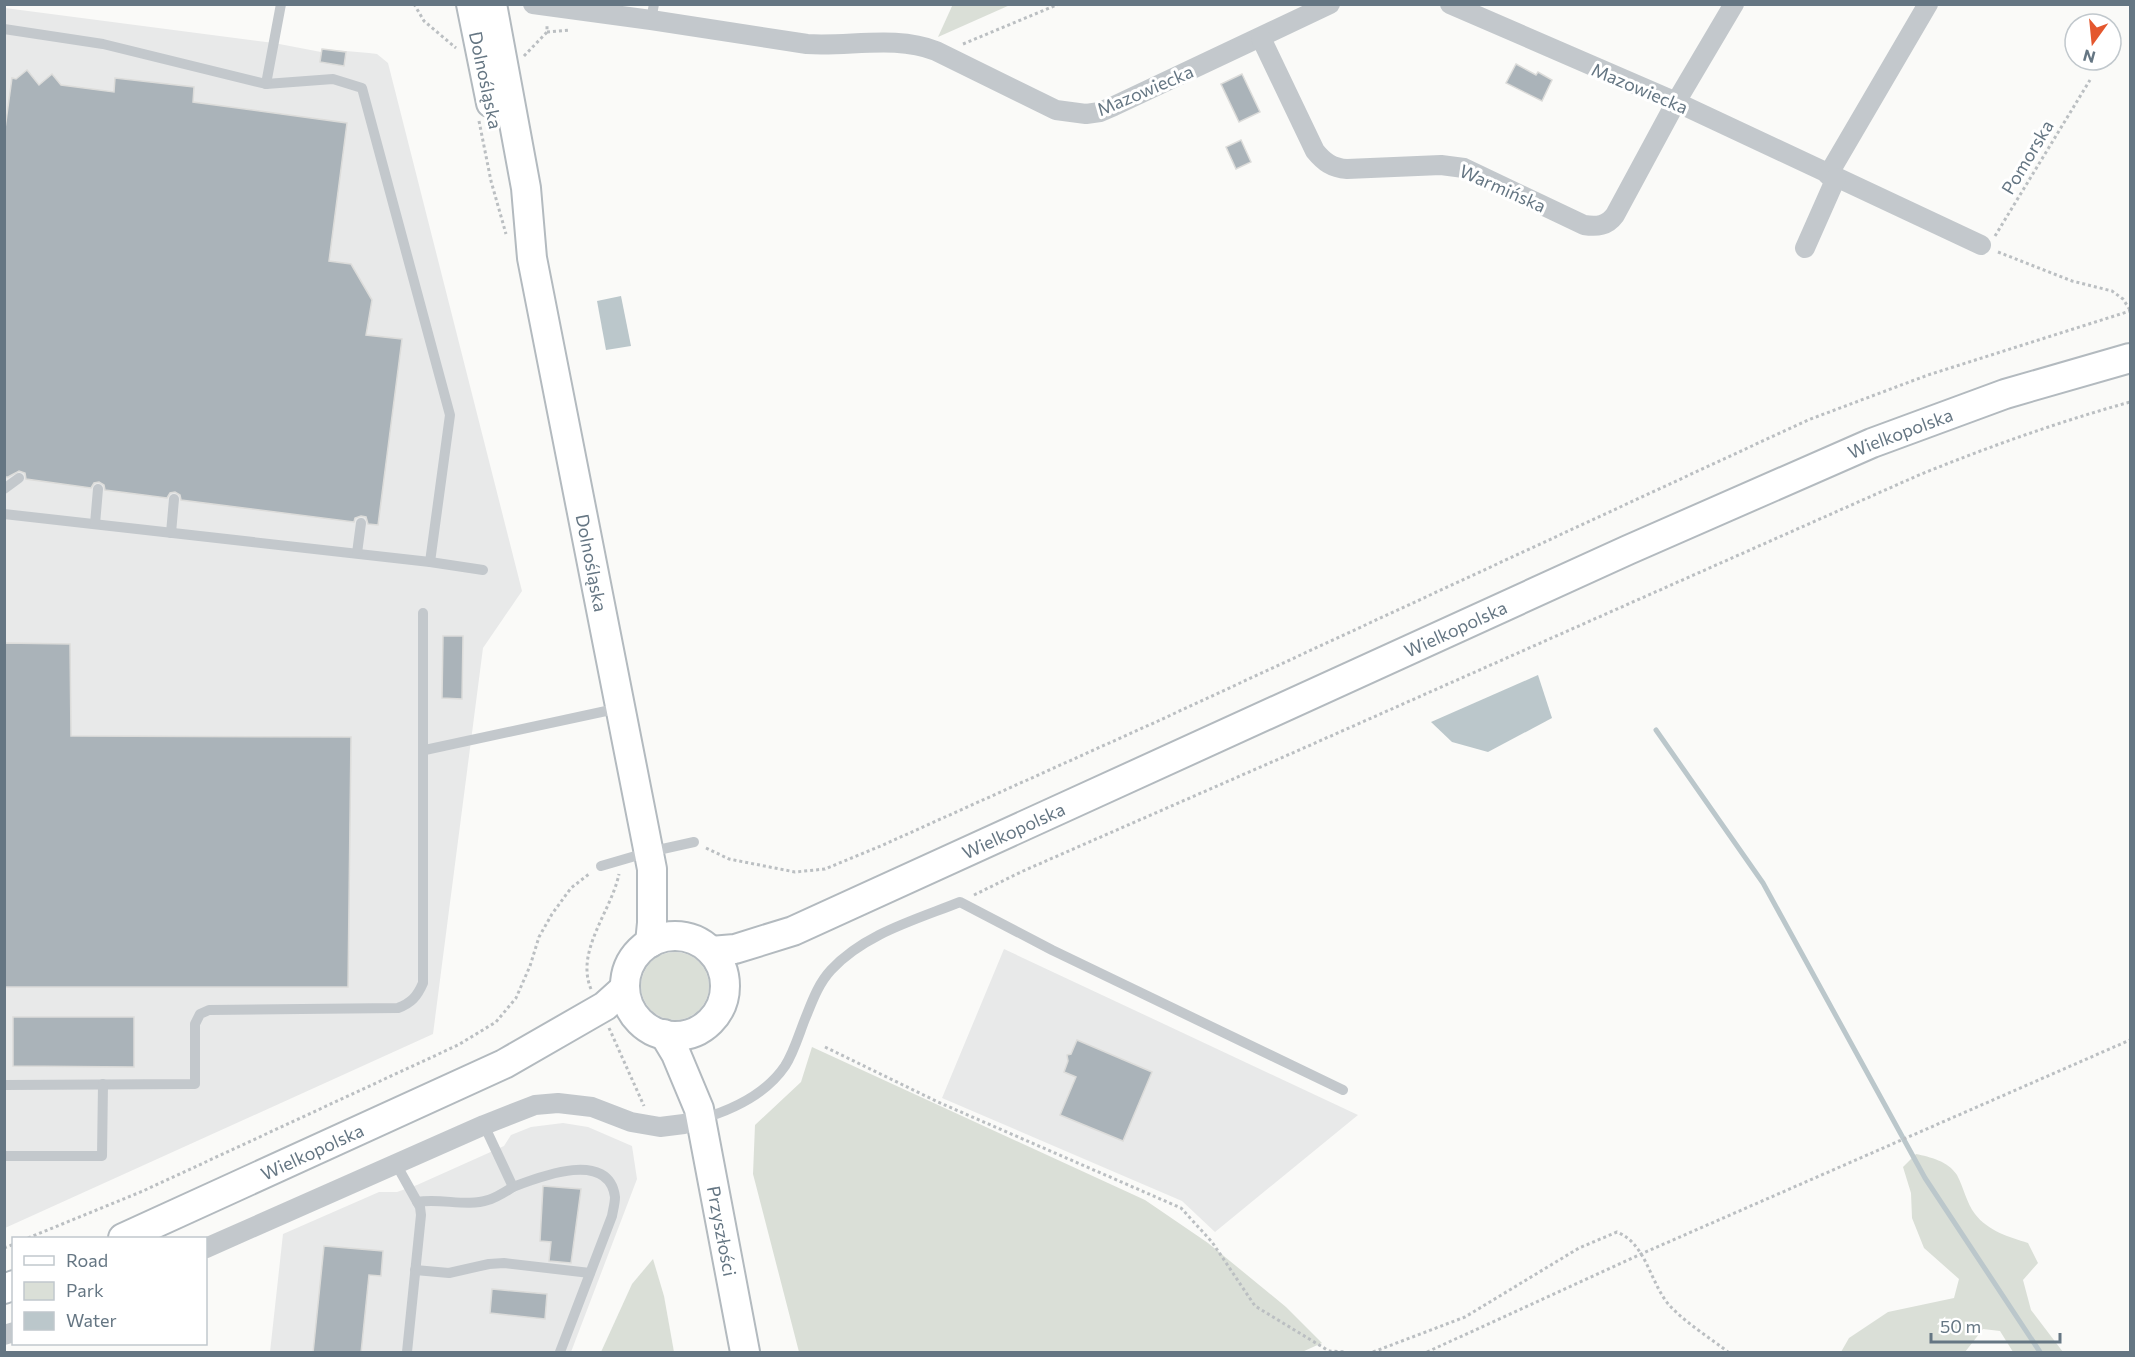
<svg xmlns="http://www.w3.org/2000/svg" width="2135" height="1357" viewBox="0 0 2135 1357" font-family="Commissioner,sans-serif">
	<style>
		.built { fill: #e8e9e9 }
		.green { fill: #dadfd7 }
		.water { fill: #bbc7cb }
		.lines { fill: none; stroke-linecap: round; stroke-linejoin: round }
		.stream { stroke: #bbc7cb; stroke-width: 5 }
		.building { fill: #aab3b9; stroke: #dcdcda; stroke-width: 1.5 }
		.secondary-casing { stroke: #b3babf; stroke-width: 32 }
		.path { stroke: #bbbfc2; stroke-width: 3; stroke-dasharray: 3 3; stroke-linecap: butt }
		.lane { stroke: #c3c8cc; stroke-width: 10 }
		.street { stroke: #c3c8cc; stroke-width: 20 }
		.secondary { stroke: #fff; stroke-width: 28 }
		.labels { text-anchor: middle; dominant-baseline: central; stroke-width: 6; stroke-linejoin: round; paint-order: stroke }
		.street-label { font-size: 18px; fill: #657683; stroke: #fff }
	</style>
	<rect width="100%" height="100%" fill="#fafaf8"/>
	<g class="built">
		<polygon points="5,8 274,43 321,52 322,49 369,53 377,54 388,63 522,591 483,648 433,1034 5,1228"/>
		<polygon points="1004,949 1358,1115 1215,1232 1182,1201 942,1098"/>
		<polygon points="563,1123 588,1127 632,1146 637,1179 571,1352 270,1352 283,1234 379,1192 397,1192 417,1185 504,1146 511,1135 531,1127"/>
	</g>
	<g class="green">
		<polygon points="953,4 1010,4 1010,5 938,37"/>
		<circle cx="675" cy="986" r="34"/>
		<polygon points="812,1047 1145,1200 1208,1243 1286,1307 1322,1343 1302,1352 799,1352 753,1174 755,1125 801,1082"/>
		<path d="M 1916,1154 C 1930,1157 1948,1161 1957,1175 C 1964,1188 1966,1202 1975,1214 C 1988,1231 2009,1237 2028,1243 L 2038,1263 L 2023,1280 L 2031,1310 L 2063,1352 L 2013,1352 L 2000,1331 L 1983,1329 L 1965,1352 L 1841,1352 L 1849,1338 L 1888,1312 L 1954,1298 L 1959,1279 L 1924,1248 L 1912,1218 L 1911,1193 L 1903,1167 Z"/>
		<polygon points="653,1259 664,1296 674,1352 601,1352 632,1284"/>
	</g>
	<g class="water">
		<polygon points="621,296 631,346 606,350 597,301"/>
		<polygon points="1538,675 1552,718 1488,752 1452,742 1431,722"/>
	</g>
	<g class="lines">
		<polyline class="stream" points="1656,730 1763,883 1925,1178 2040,1352"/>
	</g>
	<g class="building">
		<polygon points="322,49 346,52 344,66 320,62"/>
		<polygon points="1516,64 1536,75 1538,72 1552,80 1542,101 1506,83"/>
		<polygon points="27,70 39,85 52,74 61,85 114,92 115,78 194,87 193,102 347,123 329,261 351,264 372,300 366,335 402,339 378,525 368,524 366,517 361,516 355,518 354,522 181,500 180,495 175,492 170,493 167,498 105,490 104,485 99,482 94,483 91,488 26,479 25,473 19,471 8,477 4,477 4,136 12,78 16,79"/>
		<polygon points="1242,74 1260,112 1239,122 1221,84"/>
		<polygon points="1241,140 1251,162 1236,169 1226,147"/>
		<polygon points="443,636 463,636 462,699 442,698"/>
		<polygon points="4,643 70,644 71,736 351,737 348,987 4,987"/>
		<polygon points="13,1017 134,1017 134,1067 13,1066"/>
		<polygon points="1077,1040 1152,1072 1123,1141 1060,1115 1076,1077 1064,1072 1068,1061 1067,1055 1071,1054"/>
		<polygon points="543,1186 581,1189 571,1263 549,1261 551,1242 540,1241"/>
		<polygon points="324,1246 383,1251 381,1276 369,1275 361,1353 313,1353"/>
		<polygon points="492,1289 547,1294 545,1319 490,1313"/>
	</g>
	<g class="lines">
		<defs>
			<g id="secondary">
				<polyline points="471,4 491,103"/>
				<path id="s1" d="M 492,4 L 526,188 L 532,258 L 652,869 L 652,923 L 650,943"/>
				<circle cx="675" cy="986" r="50"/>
				<path id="s2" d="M 711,951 L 735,949 L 793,931 L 1628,550 L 1872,443 L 2005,394 L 2130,358"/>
				<path id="s3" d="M 664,1034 L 676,1054 L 699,1109 L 745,1352"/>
				<path id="s4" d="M 123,1238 L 504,1064 L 605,1006 L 625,988"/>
				<polyline points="4,1289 14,1285"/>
			</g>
		</defs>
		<use href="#secondary" class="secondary-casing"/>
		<g class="path">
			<polyline points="414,4 424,21 456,48"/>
			<polyline points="547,32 570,30"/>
			<polyline points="963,44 1059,4"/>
			<polyline points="524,56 547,32 547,24"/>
			<polyline points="479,121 491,181 506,234"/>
			<polyline points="1995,236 2090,80"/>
			<polyline points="1998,252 2072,281 2112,291 2123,299 2130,310"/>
			<polyline points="706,848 729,859 795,872 825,869 883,845 1158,721 1808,420 1928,375 2130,311"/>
			<path d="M 974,895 L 1023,871 L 1297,751 L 1919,475 C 1988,447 2058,422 2130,402"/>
			<path d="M 591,989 C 575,951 611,912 619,874"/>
			<polyline points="609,1028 644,1106"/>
			<polyline points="825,1047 938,1102 1181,1208 1212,1242 1255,1306 1329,1351 1346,1352"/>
			<polyline points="28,1238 143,1191 458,1045 496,1022 516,998 530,966 539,937 552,914 571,888 589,874"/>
			<polyline points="4,1248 14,1244"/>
			<path d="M 1373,1352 L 1465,1317 L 1579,1248 L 1617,1232 C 1647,1244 1650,1284 1670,1306 C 1687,1324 1709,1337 1728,1352"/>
			<polyline points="1427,1352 1641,1254 2130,1040"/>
		</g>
		<g class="lane">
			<polyline points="651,20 654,4"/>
			<polyline points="4,29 103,44 266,84 333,79 362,88 450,415 430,562"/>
			<polyline points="266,84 281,4"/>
			<polyline points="4,489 19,478"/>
			<polyline points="4,514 430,562 483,570"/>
			<polyline points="95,524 98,489"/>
			<polyline points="171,533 174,499"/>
			<polyline points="357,553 361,523"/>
			<polyline points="425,750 620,708"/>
			<polyline points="601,866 649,852 694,842"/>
			<path d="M 4,1085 L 195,1084 L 195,1024 L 200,1014 L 209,1010 L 398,1008 C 411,1003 417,997 423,983 L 423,613"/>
			<path d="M 701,1119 C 732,1110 766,1094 785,1066 C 794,1052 799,1034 805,1019 C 812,1002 818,984 831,970 C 864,934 915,920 960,902 L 1052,950 L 1343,1090"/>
			<path d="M 484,1125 L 513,1187 C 539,1177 609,1149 615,1197 C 615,1203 613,1210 612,1216 L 560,1352"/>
			<polyline points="4,1156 102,1156 103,1084"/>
			<polyline points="396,1164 420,1207 421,1215 407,1352"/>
			<path d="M 417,1202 C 441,1198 467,1207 488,1200 C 496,1198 505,1192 513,1187"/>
			<polyline points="415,1270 449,1273 489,1264 504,1263 590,1273"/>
		</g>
		<g class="street">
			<path d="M 533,4 L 651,20 L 807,44 C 849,47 896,35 936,51 L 1056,110 L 1086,114 L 1100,112 L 1114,106 L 1330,4"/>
			<polyline points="1450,4 1676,102 1981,245"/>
			<path d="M 1261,38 L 1315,151 C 1324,162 1332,168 1347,169 L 1441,165 L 1464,168 L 1584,225 C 1597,227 1607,226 1615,215 L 1676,102 L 1734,4"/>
			<polyline points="1828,175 1928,4"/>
			<polyline points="1805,248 1836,178"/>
			<polyline points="206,1248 484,1125 535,1105 558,1103 592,1107 631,1122 660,1127 684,1124 701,1119"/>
			<polyline points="4,1335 14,1332"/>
		</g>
		<use href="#secondary" class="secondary"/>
	</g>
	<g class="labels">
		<g class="street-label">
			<text transform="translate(486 80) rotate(78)">Dolnośląska</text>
			<text transform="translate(1640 88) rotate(23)">Mazowiecka</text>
			<text transform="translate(1145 90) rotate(-23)">Mazowiecka</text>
			<text transform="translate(2027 157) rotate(-59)">Pomorska</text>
			<text transform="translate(1503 188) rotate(24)">Warmińska</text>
			<text stroke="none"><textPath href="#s2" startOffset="1299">Wielkopolska</textPath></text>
			<text stroke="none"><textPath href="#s1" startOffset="568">Dolnośląska</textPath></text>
			<text stroke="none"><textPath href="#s2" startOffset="813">Wielkopolska</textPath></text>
			<text stroke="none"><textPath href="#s2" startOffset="327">Wielkopolska</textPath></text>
			<text stroke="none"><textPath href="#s4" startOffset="208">Wielkopolska</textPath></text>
			<text stroke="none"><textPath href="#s3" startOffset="207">Przyszłości</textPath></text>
		</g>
	</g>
	<rect width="2135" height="1357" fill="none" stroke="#657683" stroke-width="12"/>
	<rect x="12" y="1237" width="195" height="108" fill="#ffffff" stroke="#c1c8cd" stroke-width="1.5"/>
	<rect x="24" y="1256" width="30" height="9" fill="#ffffff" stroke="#c1c8cd" stroke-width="1.5"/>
	<text x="66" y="1267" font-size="18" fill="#657683">Road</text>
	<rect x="24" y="1282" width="30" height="18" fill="#dadfd7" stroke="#c1c8cd" stroke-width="1.5"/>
	<text x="66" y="1297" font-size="18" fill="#657683">Park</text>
	<rect x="24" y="1312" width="30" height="18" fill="#bbc7cb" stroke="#c1c8cd" stroke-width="1.5"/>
	<text x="66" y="1327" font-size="18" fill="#657683">Water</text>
	<g transform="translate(2093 42) rotate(195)"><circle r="28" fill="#ffffff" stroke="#c1c8cd" stroke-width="1.5"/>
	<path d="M0-4.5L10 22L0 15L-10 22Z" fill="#e4572e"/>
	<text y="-9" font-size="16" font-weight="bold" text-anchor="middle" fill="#657683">N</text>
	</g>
	<path d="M1931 1333v9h129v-9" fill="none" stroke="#657683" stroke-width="3"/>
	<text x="1940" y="1333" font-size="18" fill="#657683" stroke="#ffffff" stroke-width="4.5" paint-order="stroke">50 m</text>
</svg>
